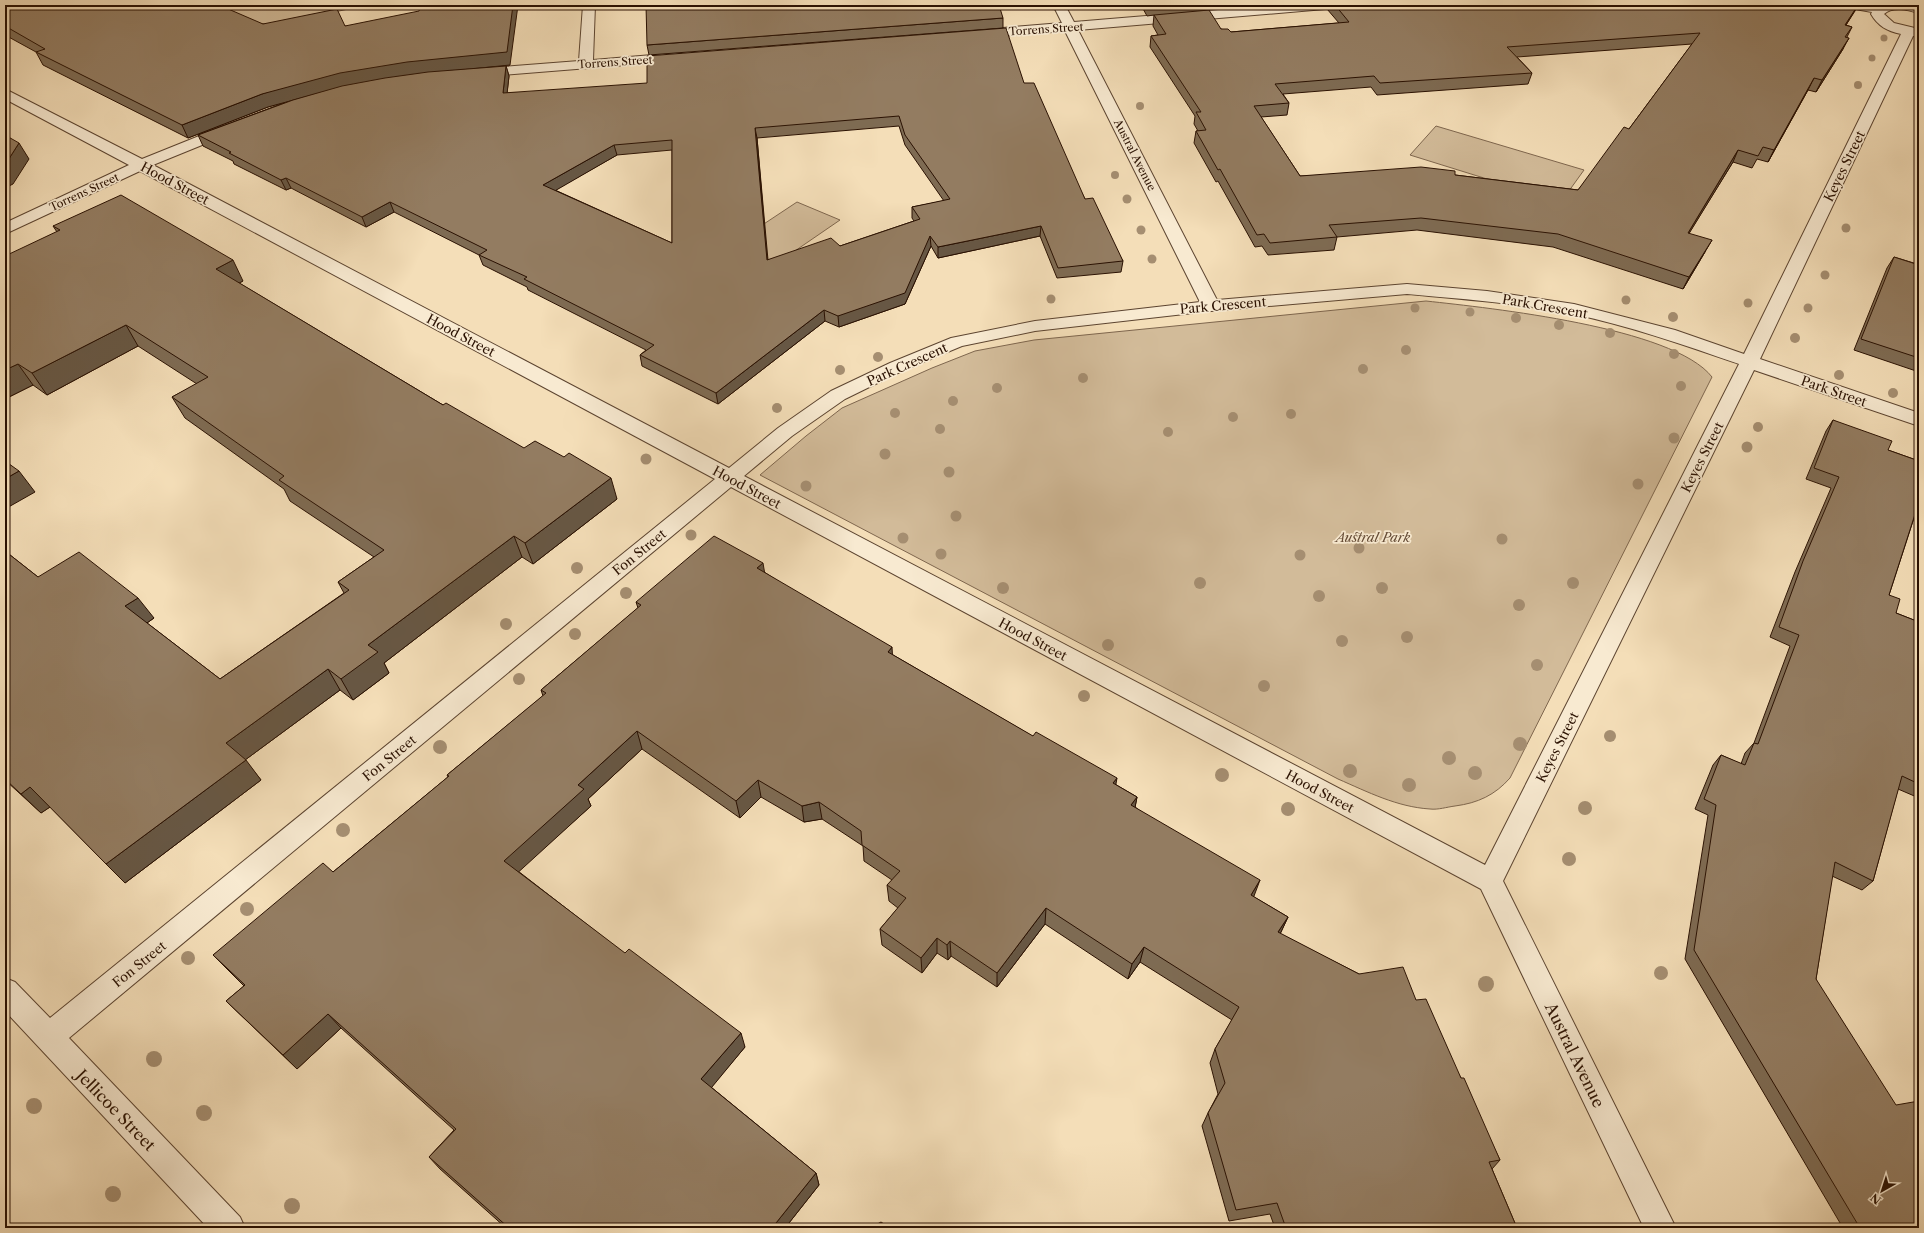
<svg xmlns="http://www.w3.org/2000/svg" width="1924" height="1233" viewBox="0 0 1924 1233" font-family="'Libre Caslon Text',serif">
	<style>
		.green { fill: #d2bb99; stroke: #7e664e }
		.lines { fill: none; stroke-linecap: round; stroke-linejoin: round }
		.minor-casing { stroke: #5c4430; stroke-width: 2 }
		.minor { fill: #f8ead1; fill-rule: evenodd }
		.tree { fill: #a58e71 }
		.wall { fill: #7e6b53; stroke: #2a1102; fill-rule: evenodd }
		.shaded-wall { fill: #675744; stroke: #2a1102 }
		.building { fill: #937c61; stroke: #2a1102; fill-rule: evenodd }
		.labels { text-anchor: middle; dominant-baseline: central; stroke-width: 3.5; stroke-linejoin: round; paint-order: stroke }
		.far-street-label { font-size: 11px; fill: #2a1102; stroke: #f8ead1 }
		.street-label { font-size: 13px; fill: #2a1102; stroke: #f8ead1 }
		.park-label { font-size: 13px; font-style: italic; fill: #654c37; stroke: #f8ead1 }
		.near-street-label { font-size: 16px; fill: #2a1102; stroke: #f8ead1 }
	</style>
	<rect width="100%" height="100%" fill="#f4deb8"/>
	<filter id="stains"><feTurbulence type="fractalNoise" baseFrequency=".005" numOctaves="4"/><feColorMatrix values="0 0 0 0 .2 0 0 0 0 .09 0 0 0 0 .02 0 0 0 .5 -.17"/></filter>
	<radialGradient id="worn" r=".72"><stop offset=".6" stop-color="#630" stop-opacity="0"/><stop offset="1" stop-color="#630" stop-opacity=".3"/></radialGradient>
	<g class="green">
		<polygon points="225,5 367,5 255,29"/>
		<polygon points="1436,126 1584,170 1561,202 1410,155"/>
		<polygon points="797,202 840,220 754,279 711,259"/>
		<path d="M 1426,301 C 1490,308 1673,327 1712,377 L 1510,778 C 1495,795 1478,803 1455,806 C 1447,807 1438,810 1430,809 C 1397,807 1368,792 1338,779 L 760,475 L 806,436 L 842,408 L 932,368 L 975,351 L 1034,340 Z"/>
	</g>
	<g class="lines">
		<defs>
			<g id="minor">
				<polygon points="583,5 595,5 593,60 676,53 681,54 683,57 681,60 676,61 477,77 472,76 470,73 472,70 477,69 579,61"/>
				<path d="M 1053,5 L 1065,5 L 1074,22 L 1279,5 L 1331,5 L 1325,9 L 1078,30 L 1217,300 L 1407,284 L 1487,291 L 1574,304 L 1675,330 L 1744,354 L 1901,34 C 1887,31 1878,26 1871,14 L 1872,12 L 1849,8 L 1848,5 L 1919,5 L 1919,13 C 1908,10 1893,6 1884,14 L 1894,23 L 1919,29 L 1919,37 L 1913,36 L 1760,359 L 1919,413 L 1919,426 L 1754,370 L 1503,881 L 1676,1228 L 1644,1228 L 1481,889 L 731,487 L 69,1038 L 240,1217 L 245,1228 L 208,1228 L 5,1011 L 5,978 L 15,982 L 50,1018 L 715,479 L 140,171 L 5,234 L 5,223 L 129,165 L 5,99 L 5,89 L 142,159 L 224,126 L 234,126 L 236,129 L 234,132 L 153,165 L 729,468 L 778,428 L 831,391 L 890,363 L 951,338 L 1035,321 L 1200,302 L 1065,31 L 978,38 L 973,37 L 971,34 L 973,31 L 978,30 L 1062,23 ZM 1407,294 C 1462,299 1518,303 1573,314 C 1630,326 1684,345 1739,364 L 1485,865 L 744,476 L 792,436 L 845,399 L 902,371 L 962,346 L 1035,331 L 1211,311 Z"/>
			</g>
		</defs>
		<use href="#minor" class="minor-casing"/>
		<use href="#minor" class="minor"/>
	</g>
	<g class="tree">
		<circle cx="1884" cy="38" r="3.5"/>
		<circle cx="1872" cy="58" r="3.5"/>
		<circle cx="1858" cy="85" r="4"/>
		<circle cx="1140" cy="106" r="4"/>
		<circle cx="1115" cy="175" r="4"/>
		<circle cx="1127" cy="199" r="4.5"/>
		<circle cx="1846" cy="228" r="4.5"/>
		<circle cx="1141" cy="230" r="4.5"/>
		<circle cx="1152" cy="259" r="4.5"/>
		<circle cx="1825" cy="275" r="4.5"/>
		<circle cx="1051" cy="299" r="4.5"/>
		<circle cx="1626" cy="300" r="4.5"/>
		<circle cx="1748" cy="303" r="4.5"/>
		<circle cx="1415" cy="308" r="4.5"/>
		<circle cx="1808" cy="308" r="4.5"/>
		<circle cx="1470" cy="312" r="4.5"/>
		<circle cx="1673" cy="317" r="5"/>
		<circle cx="1516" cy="318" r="5"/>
		<circle cx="1559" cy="325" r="5"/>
		<circle cx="1610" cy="333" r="5"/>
		<circle cx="1795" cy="338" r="5"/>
		<circle cx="1406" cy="350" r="5"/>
		<circle cx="1674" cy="354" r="5"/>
		<circle cx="878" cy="357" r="5"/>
		<circle cx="1363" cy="369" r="5"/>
		<circle cx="840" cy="370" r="5"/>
		<circle cx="1839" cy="375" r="5"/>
		<circle cx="1083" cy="378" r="5"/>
		<circle cx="1681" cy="386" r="5"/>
		<circle cx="997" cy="388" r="5"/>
		<circle cx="1893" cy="393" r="5"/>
		<circle cx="953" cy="401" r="5"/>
		<circle cx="777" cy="408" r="5"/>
		<circle cx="895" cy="413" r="5"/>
		<circle cx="1291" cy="414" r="5"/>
		<circle cx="1233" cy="417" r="5"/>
		<circle cx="1758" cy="427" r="5"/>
		<circle cx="940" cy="429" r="5"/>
		<circle cx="1168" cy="432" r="5"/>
		<circle cx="1674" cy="438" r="5.5"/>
		<circle cx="1747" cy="447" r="5.5"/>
		<circle cx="885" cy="454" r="5.5"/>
		<circle cx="646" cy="459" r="5.5"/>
		<circle cx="949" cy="472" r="5.5"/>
		<circle cx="1638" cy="484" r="5.5"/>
		<circle cx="806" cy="486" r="5.5"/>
		<circle cx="956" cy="516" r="5.5"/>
		<circle cx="691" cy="535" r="5.5"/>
		<circle cx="903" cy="538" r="5.5"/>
		<circle cx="1502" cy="539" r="5.5"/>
		<circle cx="1359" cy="548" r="5.5"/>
		<circle cx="941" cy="554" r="5.5"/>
		<circle cx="1300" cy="555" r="5.5"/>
		<circle cx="577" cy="568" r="6"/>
		<circle cx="1200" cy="583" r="6"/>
		<circle cx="1573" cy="583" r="6"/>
		<circle cx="1003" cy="588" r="6"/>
		<circle cx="1382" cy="588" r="6"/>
		<circle cx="626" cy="593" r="6"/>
		<circle cx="1319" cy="596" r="6"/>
		<circle cx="1519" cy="605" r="6"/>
		<circle cx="506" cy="624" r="6"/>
		<circle cx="575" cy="634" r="6"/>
		<circle cx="1407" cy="637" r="6"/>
		<circle cx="1342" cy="641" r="6"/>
		<circle cx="1108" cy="645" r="6"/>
		<circle cx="1537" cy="665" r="6"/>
		<circle cx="519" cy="679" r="6"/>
		<circle cx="1264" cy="686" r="6"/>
		<circle cx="1084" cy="696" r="6"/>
		<circle cx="1610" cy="736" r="6"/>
		<circle cx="1520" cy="744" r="7"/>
		<circle cx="440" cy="747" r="7"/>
		<circle cx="1449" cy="758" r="7"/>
		<circle cx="1350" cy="771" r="7"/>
		<circle cx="1475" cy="773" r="7"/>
		<circle cx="1222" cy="775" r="7"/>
		<circle cx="1409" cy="785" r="7"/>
		<circle cx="1585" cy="808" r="7"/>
		<circle cx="1288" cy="809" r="7"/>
		<circle cx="343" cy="830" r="7"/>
		<circle cx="1569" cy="859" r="7"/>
		<circle cx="247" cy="909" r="7"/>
		<circle cx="188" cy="958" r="7"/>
		<circle cx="1661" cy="973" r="7"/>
		<circle cx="1486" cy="984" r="8"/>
		<circle cx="154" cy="1059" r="8"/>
		<circle cx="34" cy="1106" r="8"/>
		<circle cx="204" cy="1113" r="8"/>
		<circle cx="113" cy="1194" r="8"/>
		<circle cx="292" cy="1206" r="8"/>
	</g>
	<g class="wall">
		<path d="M 5,5 L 263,24 L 345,26 L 510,65 L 462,70 L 506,66 L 509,76 L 507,93 L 1024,83 L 1085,199 L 1123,261 L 1121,272 L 1057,278 L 1040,236 L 938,258 L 931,246 L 905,304 L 839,327 L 825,321 L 718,404 L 642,366 L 640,355 L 646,350 L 528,290 L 527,287 L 483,265 L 479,255 L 394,212 L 366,227 L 291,188 L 286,190 L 234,164 L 233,161 L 203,146 L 198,135 L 289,101 L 268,107 L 188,138 L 43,65 L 36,52 L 5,35 ZM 899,126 L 905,145 L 944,201 L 912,207 L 912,218 L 914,221 L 840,246 L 768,260 L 757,138 ZM 672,150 L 672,243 L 555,190 L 617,155 Z"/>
		<path d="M 1141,5 L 1202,5 L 1201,11 L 1221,29 L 1231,32 L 1339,23 L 1327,9 L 1328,5 L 1858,5 L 1846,25 L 1852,27 L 1847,37 L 1843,49 L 1816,92 L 1808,90 L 1768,162 L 1757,159 L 1752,168 L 1733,162 L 1689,233 L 1705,252 L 1683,289 L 1553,247 L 1417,230 L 1337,237 L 1334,250 L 1268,255 L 1262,246 L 1255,247 L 1218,181 L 1216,182 L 1194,143 L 1196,131 L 1198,131 L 1194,124 L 1195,116 L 1150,47 L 1151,36 L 1158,35 L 1153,26 L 1154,15 L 1147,16 ZM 1692,44 L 1629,129 L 1578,190 L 1455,175 L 1300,176 L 1261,117 L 1287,115 L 1289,103 L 1283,94 L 1371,87 L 1377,95 L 1528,84 L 1532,73 L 1517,57 Z"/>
		<polygon points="1003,18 1003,28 649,55 647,45"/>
		<polygon points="53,226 243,281 239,283 443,405 617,499 533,564 522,557 384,663 389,673 353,700 340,690 245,760 261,780 125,883 50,807 41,813 5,780 5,551 38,577 154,618 147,623 220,679 344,593 338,582 374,557 290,501 284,489 185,418 172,397 197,384 138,346 47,395 33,385 5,399 57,232"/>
		<polygon points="1894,257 1917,264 1919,258 1919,372 1854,350 1887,268"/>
		<polygon points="1833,420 1888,450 1919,461 1919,519 1914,518 1889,595 1896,613 1919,622 1919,798 1898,789 1873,881 1862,890 1832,876 1816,979 1919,1228 1843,1228 1685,959 1708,815 1695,809 1713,765 1721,755 1741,764 1745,753 1754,743 1790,646 1770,637 1795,572 1831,488 1806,479 1826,431"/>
		<polygon points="764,572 893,655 1137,797 1135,807 1254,897 1288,917 1280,934 1359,974 1416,1000 1461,1078 1500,1160 1492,1169 1517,1228 1275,1228 1270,1214 1229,1221 1202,1126 1208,1113 1218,1094 1210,1063 1215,1049 1232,1020 1140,962 1128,979 1045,924 997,987 951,956 948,960 937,953 922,973 882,945 880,929 898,908 889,901 887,885 892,880 864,861 863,846 822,819 804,822 761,797 740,818 642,749 588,799 591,806 518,871 745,1047 711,1087 816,1173 819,1185 785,1228 506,1228 440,1169 429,1157 454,1130 341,1028 297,1069 226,1001 244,986 213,955 333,872 448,777 447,775 543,696 541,690 638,608 636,602"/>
	</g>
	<g class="shaded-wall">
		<polygon points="513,5 518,5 510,65 411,75 345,86 268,107 188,138 182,125 262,94"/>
		<polygon points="1858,5 1855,11 1839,36 1845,25"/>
		<polygon points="1849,38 1843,49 1816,92 1822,80"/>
		<polygon points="506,66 509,76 506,103 503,93"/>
		<polygon points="1814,78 1808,90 1768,162 1774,150"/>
		<polygon points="755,128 757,138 768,271"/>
		<polygon points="19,143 29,159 13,184 5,188 5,165"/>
		<polygon points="614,145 617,155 546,196 543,185"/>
		<polygon points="1738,150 1733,162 1682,245 1688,233"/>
		<polygon points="286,178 291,188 286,190 281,180"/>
		<polygon points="390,202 394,212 366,227 362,217"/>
		<polygon points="1041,226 1040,236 938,258 938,247"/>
		<polygon points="930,236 931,246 905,304 839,327 838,316"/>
		<polygon points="1712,240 1705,252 1683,289 1689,277"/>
		<polygon points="233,260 243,281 226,290 216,269"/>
		<polygon points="824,310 825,321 718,404 716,393"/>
		<polygon points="126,325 138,346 47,395 32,373"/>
		<polygon points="18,364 33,385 5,399 5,370"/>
		<polygon points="19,471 35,492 5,509 5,479"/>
		<polygon points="611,478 617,499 533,564 525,543"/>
		<polygon points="514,536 522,557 384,663 389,673 353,700 341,679 368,645"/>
		<polygon points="763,563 766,581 757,568"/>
		<polygon points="138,598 154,618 141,627 125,606"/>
		<polygon points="892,647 893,665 888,652"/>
		<polygon points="328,669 340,690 241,763 226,743"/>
		<polygon points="637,731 642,749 588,799 591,806 513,877 504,861 578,785"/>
		<polygon points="246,760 261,780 125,883 106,864"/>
		<polygon points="1117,778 1114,795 1113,783"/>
		<polygon points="758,780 761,797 740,818 736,801"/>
		<polygon points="30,787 50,807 41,813 21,794"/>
		<polygon points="1137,797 1134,813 1131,805"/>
		<polygon points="819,802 822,819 804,822 802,806"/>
		<polygon points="1260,880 1254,896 1246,911 1251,895"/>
		<polygon points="1046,908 1045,924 997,987 997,973"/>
		<polygon points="1288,917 1281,932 1272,948 1278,932"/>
		<polygon points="937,938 937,953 922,973 921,958"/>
		<polygon points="950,941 951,956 948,960 947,945"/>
		<polygon points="1144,947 1140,962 1128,979 1132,964"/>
		<polygon points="328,1014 341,1028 297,1069 283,1055"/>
		<polygon points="741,1033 745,1047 707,1093 701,1079"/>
		<polygon points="816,1173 819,1185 785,1228 772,1228"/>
	</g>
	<g class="building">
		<polygon points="5,5 219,5 263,24 337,9 345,26 419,11 421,5 513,5 507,52 407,62 340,73 262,94 182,125 36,52 45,49 5,26"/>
		<polygon points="646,5 999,5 1003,18 647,45"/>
		<polygon points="1148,5 1160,5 1148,6"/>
		<path d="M 1335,5 L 1858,5 L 1845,25 L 1852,27 L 1845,37 L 1849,38 L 1822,80 L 1814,78 L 1774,150 L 1763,147 L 1758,156 L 1738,150 L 1688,233 L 1712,240 L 1689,277 L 1558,234 L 1421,218 L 1329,225 L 1337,237 L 1270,243 L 1264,234 L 1257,235 L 1220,169 L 1218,170 L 1196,131 L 1206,130 L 1196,112 L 1201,112 L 1151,36 L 1166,34 L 1154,15 L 1209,10 L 1221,29 L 1228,29 L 1231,32 L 1349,22 ZM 1700,33 L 1629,129 L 1624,127 L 1578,190 L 1455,175 L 1455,171 L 1421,167 L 1300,176 L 1254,106 L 1289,103 L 1275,84 L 1374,76 L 1380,83 L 1532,73 L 1507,47 Z"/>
		<path d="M 1006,28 L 1024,83 L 1034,83 L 1085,199 L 1093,198 L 1123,261 L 1058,268 L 1041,226 L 938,247 L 930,236 L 905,293 L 838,316 L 824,310 L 716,393 L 640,355 L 654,345 L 524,279 L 527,277 L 479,255 L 487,250 L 390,202 L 362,217 L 286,178 L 281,180 L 229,153 L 231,152 L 198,135 L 293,100 L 342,86 L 385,78 L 428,72 L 506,66 L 503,93 L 647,83 L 647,56 ZM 899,116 L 905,135 L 950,199 L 912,207 L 920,219 L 840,246 L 831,238 L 767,260 L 755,128 ZM 672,140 L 672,243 L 543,185 L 614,145 Z"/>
		<polygon points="5,135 19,143 5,165"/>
		<polygon points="121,195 233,260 216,269 443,405 446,403 524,448 535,441 564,457 569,453 611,478 525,543 514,536 368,645 378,652 341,679 328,669 226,743 246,760 106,864 30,787 21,794 5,779 5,551 38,577 79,552 138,598 125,606 220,679 349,590 338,582 384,550 279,480 284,476 172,397 208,377 126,325 32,373 18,364 5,370 5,256 60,230 53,226"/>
		<polygon points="1894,257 1919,265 1919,358 1861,339"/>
		<polygon points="1833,420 1892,441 1888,450 1919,461 1919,505 1918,505 1889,595 1900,599 1896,613 1919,622 1919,784 1902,776 1873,881 1835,862 1816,979 1896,1105 1919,1101 1919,1228 1860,1228 1694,950 1716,805 1704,799 1721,755 1745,765 1754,743 1758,744 1799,635 1779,627 1803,561 1839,477 1814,468"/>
		<polygon points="5,461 19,471 5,479"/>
		<polygon points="714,536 763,563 757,568 892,647 888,652 1033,736 1036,732 1117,778 1113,783 1137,797 1131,805 1260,880 1251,895 1288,917 1278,932 1359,974 1403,967 1416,1000 1426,999 1461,1078 1464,1078 1500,1160 1489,1162 1517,1228 1286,1228 1277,1203 1236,1210 1208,1113 1225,1083 1215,1049 1239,1007 1144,947 1132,964 1046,908 997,973 950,941 947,945 937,938 921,958 880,929 906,898 887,885 900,871 862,845 861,831 819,802 802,806 758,780 736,801 637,731 578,785 584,789 504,861 625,953 629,949 741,1033 701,1079 816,1173 772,1228 509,1228 429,1157 456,1129 328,1014 283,1055 226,1001 245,985 213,955 323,863 333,872 449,776 447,775 546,693 541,690 641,605 636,602"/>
		<polygon points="881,1222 890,1228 870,1228"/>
	</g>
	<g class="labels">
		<g class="far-street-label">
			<text transform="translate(1046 29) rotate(-4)">Torrens Street</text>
			<text transform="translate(615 62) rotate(-4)">Torrens Street</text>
			<text transform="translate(1135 155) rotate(63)">Austral Avenue</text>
			<text transform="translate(84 192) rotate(-25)">Torrens Street</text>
		</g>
		<g class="street-label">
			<text transform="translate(1844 166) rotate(-64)">Keyes Street</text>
			<text transform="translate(175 183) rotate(28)">Hood Street</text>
			<text transform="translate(1223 305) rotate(-5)">Park Crescent</text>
			<text transform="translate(1545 306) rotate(10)">Park Crescent</text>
			<text transform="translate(461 335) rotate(28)">Hood Street</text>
			<text transform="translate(907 364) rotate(-24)">Park Crescent</text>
			<text transform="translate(1834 391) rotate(19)">Park Street</text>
			<text transform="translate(1702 457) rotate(-63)">Keyes Street</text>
			<text transform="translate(747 487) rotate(28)">Hood Street</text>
			<text transform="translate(639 552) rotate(-39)">Fon Street</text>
			<text transform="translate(1033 639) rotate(28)">Hood Street</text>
			<text transform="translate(1557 747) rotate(-63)">Keyes Street</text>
			<text transform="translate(389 758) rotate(-39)">Fon Street</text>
			<text transform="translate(1320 791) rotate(28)">Hood Street</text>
			<text transform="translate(139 964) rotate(-39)">Fon Street</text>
		</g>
		<g class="park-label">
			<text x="1373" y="537">Austral Park</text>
		</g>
		<g class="near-street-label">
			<text transform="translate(1575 1055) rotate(64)">Austral Avenue</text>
			<text transform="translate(116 1110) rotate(46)">Jellicoe Street</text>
		</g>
	</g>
	<rect width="1924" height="1233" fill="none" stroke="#f4deb8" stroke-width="20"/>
	<rect x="6" y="6" width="1912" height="1221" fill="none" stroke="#2a1102" stroke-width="2"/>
	<rect x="10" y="10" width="1904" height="1213" fill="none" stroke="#2a1102"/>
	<g transform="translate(1882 1191) rotate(219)" stroke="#f8ead1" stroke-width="3" paint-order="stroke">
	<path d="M0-3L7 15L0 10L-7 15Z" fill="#2a1102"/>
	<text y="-6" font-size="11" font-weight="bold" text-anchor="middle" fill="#2a1102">N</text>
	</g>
	<rect width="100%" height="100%" filter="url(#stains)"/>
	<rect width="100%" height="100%" fill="url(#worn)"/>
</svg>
